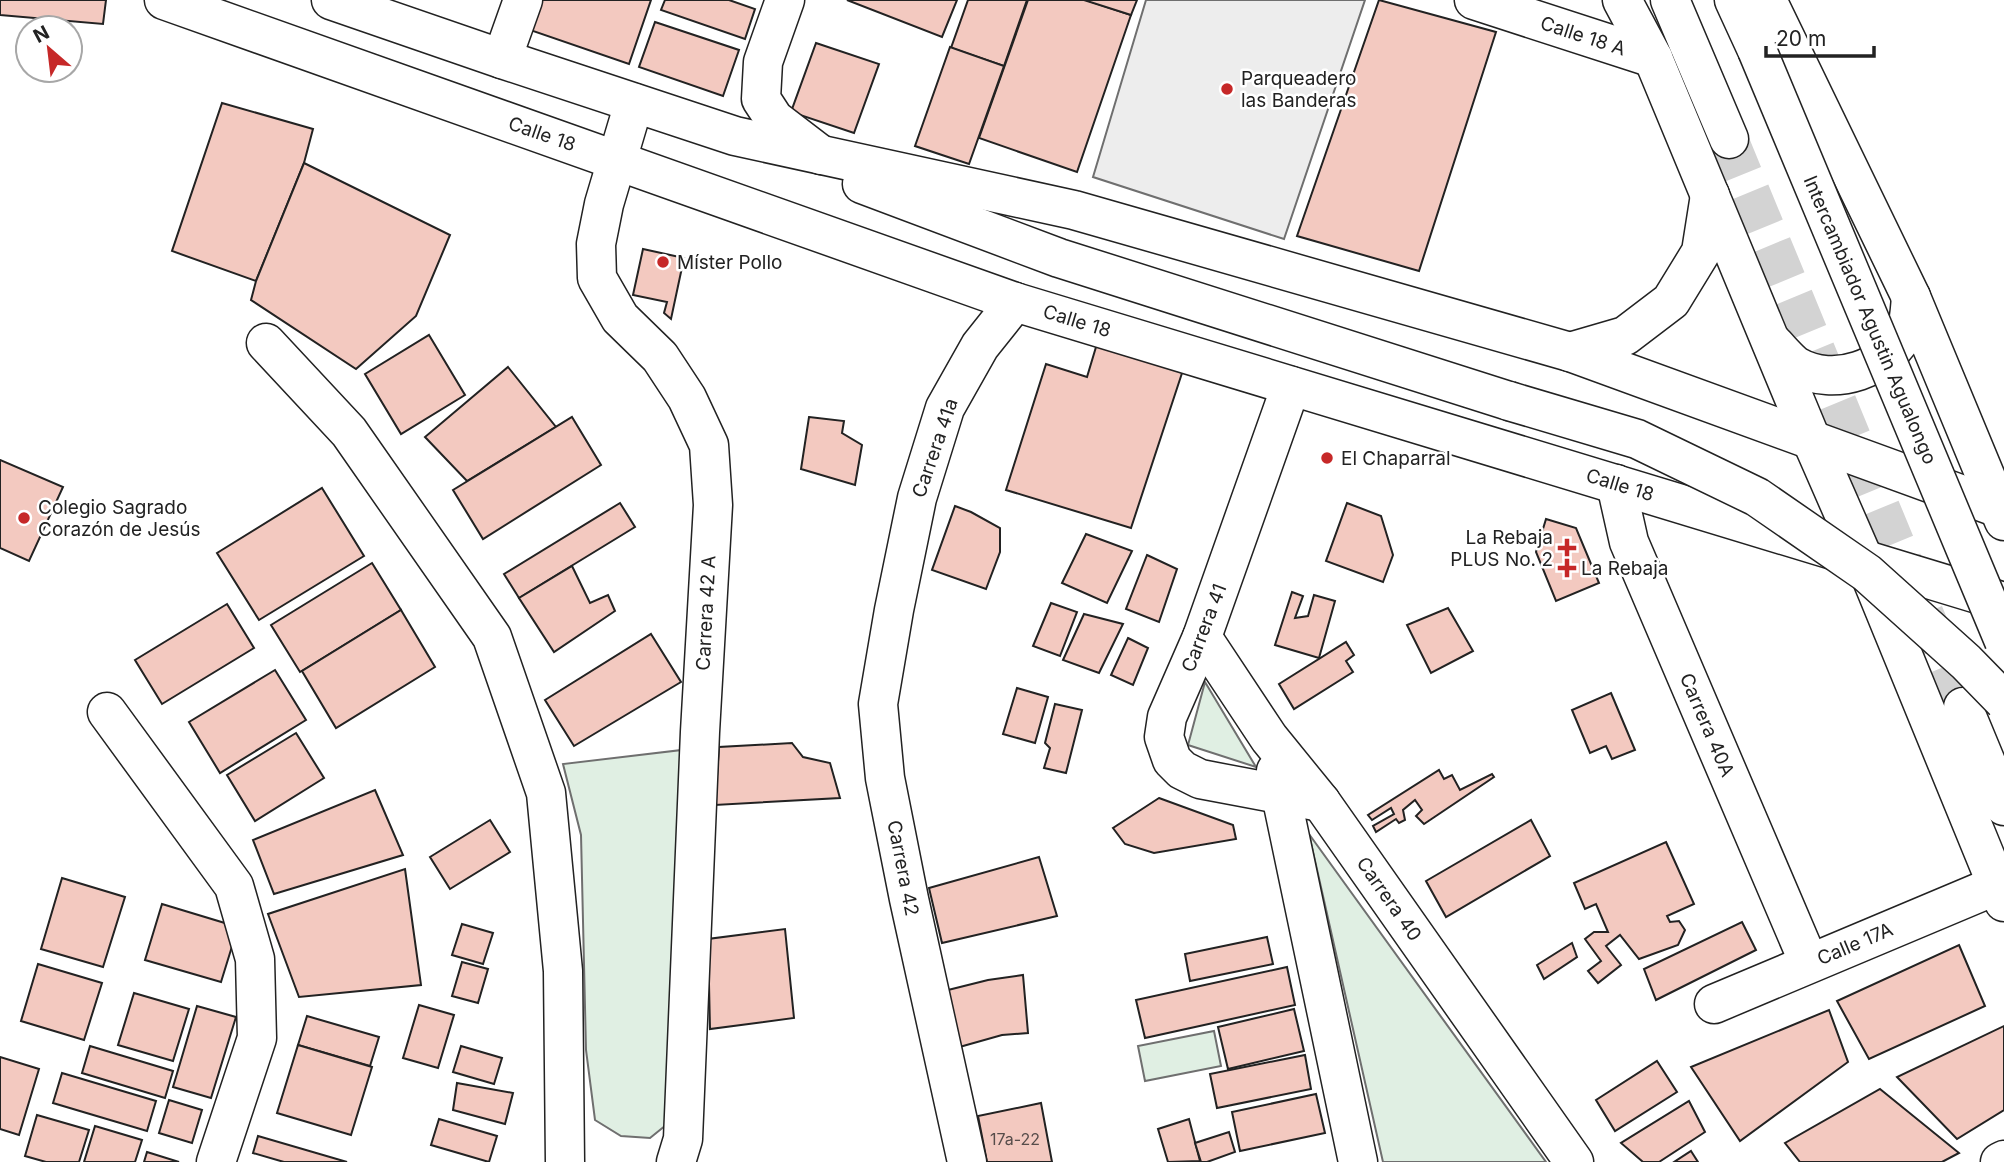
<svg xmlns="http://www.w3.org/2000/svg" width="2004" height="1162" viewBox="0 0 2004 1162" font-family="Inter,sans-serif">
	<style>
		.green { fill: #e0efe3; stroke: #6f6f6f; stroke-width: 2 }
		.parking { fill: #ededed; stroke: #6f6f6f; stroke-width: 2 }
		.building { fill: #f3c9c0; stroke: #222; stroke-width: 2 }
		.lines { fill: none; stroke-linecap: round; stroke-linejoin: round }
		.major-tunnel { stroke: #d3d3d3; stroke-width: 38; stroke-dasharray: 38 19; stroke-linecap: butt }
		.minor-casing { stroke: #222; stroke-width: 41 }
		.major-casing { stroke: #222; stroke-width: 41 }
		.minor { stroke: #fff; stroke-width: 38 }
		.major { stroke: #fff; stroke-width: 38 }
		.major-bridge-casing { stroke: #222; stroke-width: 41; stroke-linecap: butt }
		.major-bridge { stroke: #fff; stroke-width: 38 }
		.poi-dot { fill: #c62828; stroke: #fff; stroke-width: 2.5 }
		.labels { text-anchor: middle; dominant-baseline: central; stroke-width: 5; stroke-linejoin: round; paint-order: stroke }
		.number-label { font-size: 16px; fill: #564c4a }
		.street-label { font-size: 19px; fill: #222; stroke: #fff }
		.poi-label { font-size: 19px; fill: #222; stroke: #fff; text-anchor: start }
	</style>
	<rect width="100%" height="100%" fill="#fff"/>
	<g class="green">
		<polygon points="1205,682 1256,767 1188,745"/>
		<polygon points="682,750 671,1121 650,1138 621,1136 595,1120 586,1050 581,835 563,764"/>
		<polygon points="1309,834 1546,1162 1383,1162"/>
		<polygon points="1214,1031 1221,1066 1145,1081 1138,1046"/>
	</g>
	<polygon class="parking" points="1146,0 1365,0 1284,239 1093,177"/>
	<g class="building">
		<polygon points="0,0 106,0 103,24 0,15"/>
		<polygon points="541,0 651,0 629,64 530,30"/>
		<polygon points="665,0 729,0 755,9 745,39 661,10"/>
		<polygon points="847,0 957,0 942,37"/>
		<polygon points="968,0 1027,0 1004,66 951,48"/>
		<polygon points="1028,0 1086,0 1131,15 1077,172 979,138"/>
		<polygon points="1084,0 1137,0 1131,15"/>
		<polygon points="1379,0 1496,32 1419,271 1297,236"/>
		<polygon points="655,22 739,50 723,96 639,67"/>
		<polygon points="816,43 879,64 854,133 791,112"/>
		<polygon points="950,47 1004,66 969,164 915,146"/>
		<polygon points="222,103 313,129 304,163 256,281 172,251"/>
		<polygon points="304,163 450,235 416,316 356,369 251,300 256,281"/>
		<polygon points="643,249 684,258 671,319 664,313 667,302 633,295"/>
		<polygon points="429,335 465,395 401,434 365,374"/>
		<polygon points="1099,337 1185,364 1131,528 1006,490 1046,364 1087,377"/>
		<polygon points="508,367 556,427 467,481 425,437"/>
		<polygon points="572,417 601,465 483,539 453,490"/>
		<polygon points="809,417 844,421 842,433 862,445 855,485 801,469"/>
		<polygon points="0,460 63,487 29,561 0,548"/>
		<polygon points="322,488 364,556 259,620 217,553"/>
		<polygon points="620,503 635,527 519,598 504,574"/>
		<polygon points="1347,503 1381,516 1393,555 1383,582 1326,561"/>
		<polygon points="955,506 971,512 1000,528 1000,552 986,589 932,570"/>
		<polygon points="1546,519 1576,528 1599,583 1556,601 1536,552"/>
		<polygon points="1086,534 1132,551 1107,603 1062,583"/>
		<polygon points="1147,555 1177,569 1159,622 1126,609"/>
		<polygon points="372,563 401,610 300,672 271,625"/>
		<polygon points="572,566 590,603 608,595 615,611 554,652 519,598"/>
		<polygon points="1292,592 1303,596 1295,618 1308,616 1314,595 1335,601 1319,658 1275,645"/>
		<polygon points="1051,603 1077,612 1060,656 1033,646"/>
		<polygon points="227,604 254,648 162,704 135,660"/>
		<polygon points="1448,608 1473,651 1431,673 1407,625"/>
		<polygon points="401,610 435,667 336,728 302,671"/>
		<polygon points="1084,614 1123,624 1099,673 1063,660"/>
		<polygon points="651,634 681,682 574,746 545,700"/>
		<polygon points="1128,638 1148,648 1133,685 1111,675"/>
		<polygon points="1346,642 1354,655 1346,661 1353,672 1294,709 1279,684"/>
		<polygon points="275,670 306,720 220,773 189,722"/>
		<polygon points="1017,688 1048,697 1035,743 1003,734"/>
		<polygon points="1611,693 1635,750 1612,759 1606,746 1590,753 1572,710"/>
		<polygon points="1055,704 1082,710 1066,773 1044,768 1050,748 1045,743"/>
		<polygon points="296,733 324,778 255,821 227,775"/>
		<polygon points="792,743 803,757 830,763 840,798 715,805 719,747"/>
		<polygon points="1439,770 1444,779 1452,775 1460,790 1492,774 1494,777 1424,824 1416,816 1422,810 1415,800 1403,810 1405,820 1399,823 1396,819 1376,832 1373,826 1394,814 1391,808 1372,820 1368,815"/>
		<polygon points="375,790 403,855 274,894 253,840"/>
		<polygon points="1159,798 1233,825 1236,839 1154,853 1125,844 1113,828"/>
		<polygon points="490,820 510,852 450,889 430,857"/>
		<polygon points="1531,820 1550,856 1446,917 1426,881"/>
		<polygon points="1666,842 1694,904 1667,916 1670,922 1679,921 1685,930 1678,945 1639,959 1620,935 1606,946 1621,965 1598,983 1588,971 1601,961 1585,939 1594,932 1608,932 1596,904 1585,909 1574,883"/>
		<polygon points="1039,857 1057,916 942,943 929,888"/>
		<polygon points="405,869 421,985 299,997 268,914"/>
		<polygon points="62,878 125,897 103,967 41,949"/>
		<polygon points="162,904 238,927 221,982 145,960"/>
		<polygon points="1742,922 1756,950 1656,1000 1644,969"/>
		<polygon points="462,924 493,933 483,964 452,955"/>
		<polygon points="785,929 794,1018 710,1029 708,939"/>
		<polygon points="1267,937 1273,964 1190,981 1185,954"/>
		<polygon points="1572,943 1577,957 1544,979 1537,965"/>
		<polygon points="1959,945 1985,1006 1869,1059 1837,1001"/>
		<polygon points="462,962 488,969 478,1003 452,996"/>
		<polygon points="38,964 102,983 84,1040 21,1021"/>
		<polygon points="1287,967 1295,1005 1145,1038 1136,1000"/>
		<polygon points="1023,975 1028,1033 1002,1035 956,1048 940,992 988,980"/>
		<polygon points="134,993 189,1009 173,1061 118,1045"/>
		<polygon points="419,1005 454,1015 438,1068 403,1058"/>
		<polygon points="197,1006 236,1017 211,1098 173,1087"/>
		<polygon points="1294,1009 1304,1051 1228,1069 1218,1027"/>
		<polygon points="1829,1010 1848,1062 1740,1141 1691,1067"/>
		<polygon points="307,1016 379,1037 370,1066 298,1045"/>
		<polygon points="2004,1026 2004,1110 1957,1139 1897,1077"/>
		<polygon points="298,1045 372,1067 351,1135 277,1113"/>
		<polygon points="90,1046 173,1071 165,1098 82,1073"/>
		<polygon points="461,1046 502,1058 494,1084 453,1072"/>
		<polygon points="1305,1055 1311,1089 1217,1108 1210,1074"/>
		<polygon points="0,1057 39,1069 19,1135 0,1129"/>
		<polygon points="1657,1061 1677,1092 1615,1131 1596,1100"/>
		<polygon points="62,1073 156,1101 147,1131 53,1103"/>
		<polygon points="457,1083 513,1093 505,1124 453,1110"/>
		<polygon points="1880,1089 1959,1153 1942,1162 1800,1162 1785,1143"/>
		<polygon points="1316,1094 1325,1133 1240,1151 1232,1112"/>
		<polygon points="169,1100 202,1110 192,1143 159,1133"/>
		<polygon points="1689,1101 1705,1132 1659,1162 1643,1162 1621,1143"/>
		<polygon points="1041,1103 1052,1162 987,1162 978,1116"/>
		<polygon points="37,1115 89,1130 79,1162 46,1162 25,1156"/>
		<polygon points="439,1119 497,1136 489,1162 431,1145"/>
		<polygon points="1189,1119 1200,1161 1168,1162 1158,1129"/>
		<polygon points="95,1126 142,1140 135,1162 84,1162"/>
		<polygon points="1229,1132 1235,1152 1207,1162 1201,1162 1195,1143"/>
		<polygon points="258,1136 347,1162 284,1162 253,1153"/>
		<polygon points="1691,1151 1698,1162 1674,1162"/>
		<polygon points="147,1152 179,1162 144,1162"/>
	</g>
	<g class="lines">
		<polyline class="major-tunnel" points="1729,139 1963,707"/>
		<defs>
			<g id="minor">
				<polyline points="785,0 763,62 761,99 774,119 821,155"/>
				<polyline points="1474,0 1653,58"/>
				<polyline points="1622,0 1653,58 1811,439 1864,560 2004,902"/>
				<polyline points="1767,0 1911,297 2004,521"/>
				<polyline points="502,59 523,0"/>
				<polyline points="634,103 604,204 596,244 597,278 620,318 660,357 687,398 709,445 713,505 700,732 683,1139 676,1162"/>
				<polyline points="266,343 349,432 492,637 546,793 563,971 565,1162"/>
				<path d="M 1773,343 C 1780,350 1788,360 1796,366 C 1834,388 1889,369 1906,329 C 1910,320 1910,306 1911,297"/>
				<polyline points="1291,386 1202,637 1167,717 1164,737 1172,760 1182,770 1200,779 1321,802"/>
				<polyline points="1616,484 1629,542 1809,963"/>
				<polyline points="1202,637 1269,738 1321,802 1574,1162"/>
				<polyline points="107,712 234,886 255,959 257,1038 216,1162"/>
				<polyline points="1276,771 1358,1162"/>
				<polyline points="1714,1004 1997,885"/>
				<polyline points="967,1162 909,899 885,778 878,704 894,610 917,498 945,408 980,346 1015,302"/>
				<polyline points="2000,1162 2004,1160"/>
			</g>
			<g id="major">
				<polyline points="164,0 1015,302 2004,602"/>
				<polyline points="331,0 502,59 735,136 1074,210 1570,352 2004,510"/>
				<polyline points="1670,0 1729,139"/>
				<polyline points="1734,0 1757,50"/>
				<polyline points="862,184 1059,258 1509,401"/>
				<polyline points="1570,352 1625,336 1671,301 1701,252 1710,195"/>
				<polyline points="1963,707 2004,806"/>
			</g>
		</defs>
		<use href="#minor" class="minor-casing"/>
		<use href="#major" class="major-casing"/>
		<use href="#minor" class="minor"/>
		<use href="#major" class="major"/>
		<defs>
			<g id="major-bridge">
				<polyline points="1757,50 2004,641"/>
				<polyline points="1509,401 1637,439 1757,497 1867,573 1966,662 2004,701"/>
			</g>
		</defs>
		<use href="#major-bridge" class="major-bridge-casing"/>
		<use href="#major-bridge" class="major-bridge"/>
	</g>
	<g class="poi-dot">
		<circle cx="1227" cy="89" r="7"/>
		<circle cx="663" cy="262" r="7"/>
		<circle cx="1327" cy="458" r="7"/>
		<circle cx="24" cy="518" r="7"/>
		<path d="M1563.5 537.5h7v7h7v7h-7v7h-7v-7h-7v-7h7z"/>
		<path d="M1563.5 557.5h7v7h7v7h-7v7h-7v-7h-7v-7h7z"/>
	</g>
	<g class="labels">
		<g class="number-label">
			<text x="1015" y="1139">17a-22</text>
		</g>
		<g class="street-label">
			<text transform="translate(1583 36) rotate(18)">Calle 18 A</text>
			<text transform="translate(542 134) rotate(19)">Calle 18</text>
			<text transform="translate(1870 320) rotate(67)">Intercambiador Agustin Agualongo</text>
			<text transform="translate(1077 321) rotate(17)">Calle 18</text>
			<text transform="translate(935 448) rotate(-71)">Carrera 41a</text>
			<text transform="translate(1620 485) rotate(17)">Calle 18</text>
			<text transform="translate(706 613) rotate(-87)">Carrera 42 A</text>
			<text transform="translate(1204 628) rotate(-69)">Carrera 41</text>
			<text transform="translate(1707 725) rotate(67)">Carrera 40A</text>
			<text transform="translate(903 868) rotate(79)">Carrera 42</text>
			<text transform="translate(1389 899) rotate(55)">Carrera 40</text>
			<text transform="translate(1855 944) rotate(-23)">Calle 17A</text>
		</g>
		<g class="poi-label">
			<text x="1241" y="78">Parqueadero<tspan x="1241" dy="22">las Banderas</tspan></text>
			<text x="677" y="262">Míster Pollo</text>
			<text x="1341" y="458">El Chaparral</text>
			<text x="38" y="507">Colegio Sagrado<tspan x="38" dy="22">Corazón de Jesús</tspan></text>
			<text x="1553" y="537" text-anchor="end">La Rebaja<tspan x="1553" dy="22">PLUS No. 2</tspan></text>
			<text x="1581" y="568">La Rebaja</text>
		</g>
	</g>
	<g transform="translate(49 49) rotate(332)"><circle r="33" fill="#ffffff" stroke="#a7a7a7" stroke-width="2"/>
	<path d="M0-5L12 26L0 18L-12 26Z" fill="#c62828"/>
	<text y="-10" font-size="19" font-weight="bold" text-anchor="middle" fill="#222222">N</text>
	</g>
	<path d="M1766 46v10h108v-10" fill="none" stroke="#222222" stroke-width="3.5"/>
	<text x="1776" y="46" font-size="21" fill="#222222" stroke="#ffffff" stroke-width="5" paint-order="stroke">20 m</text>
</svg>
